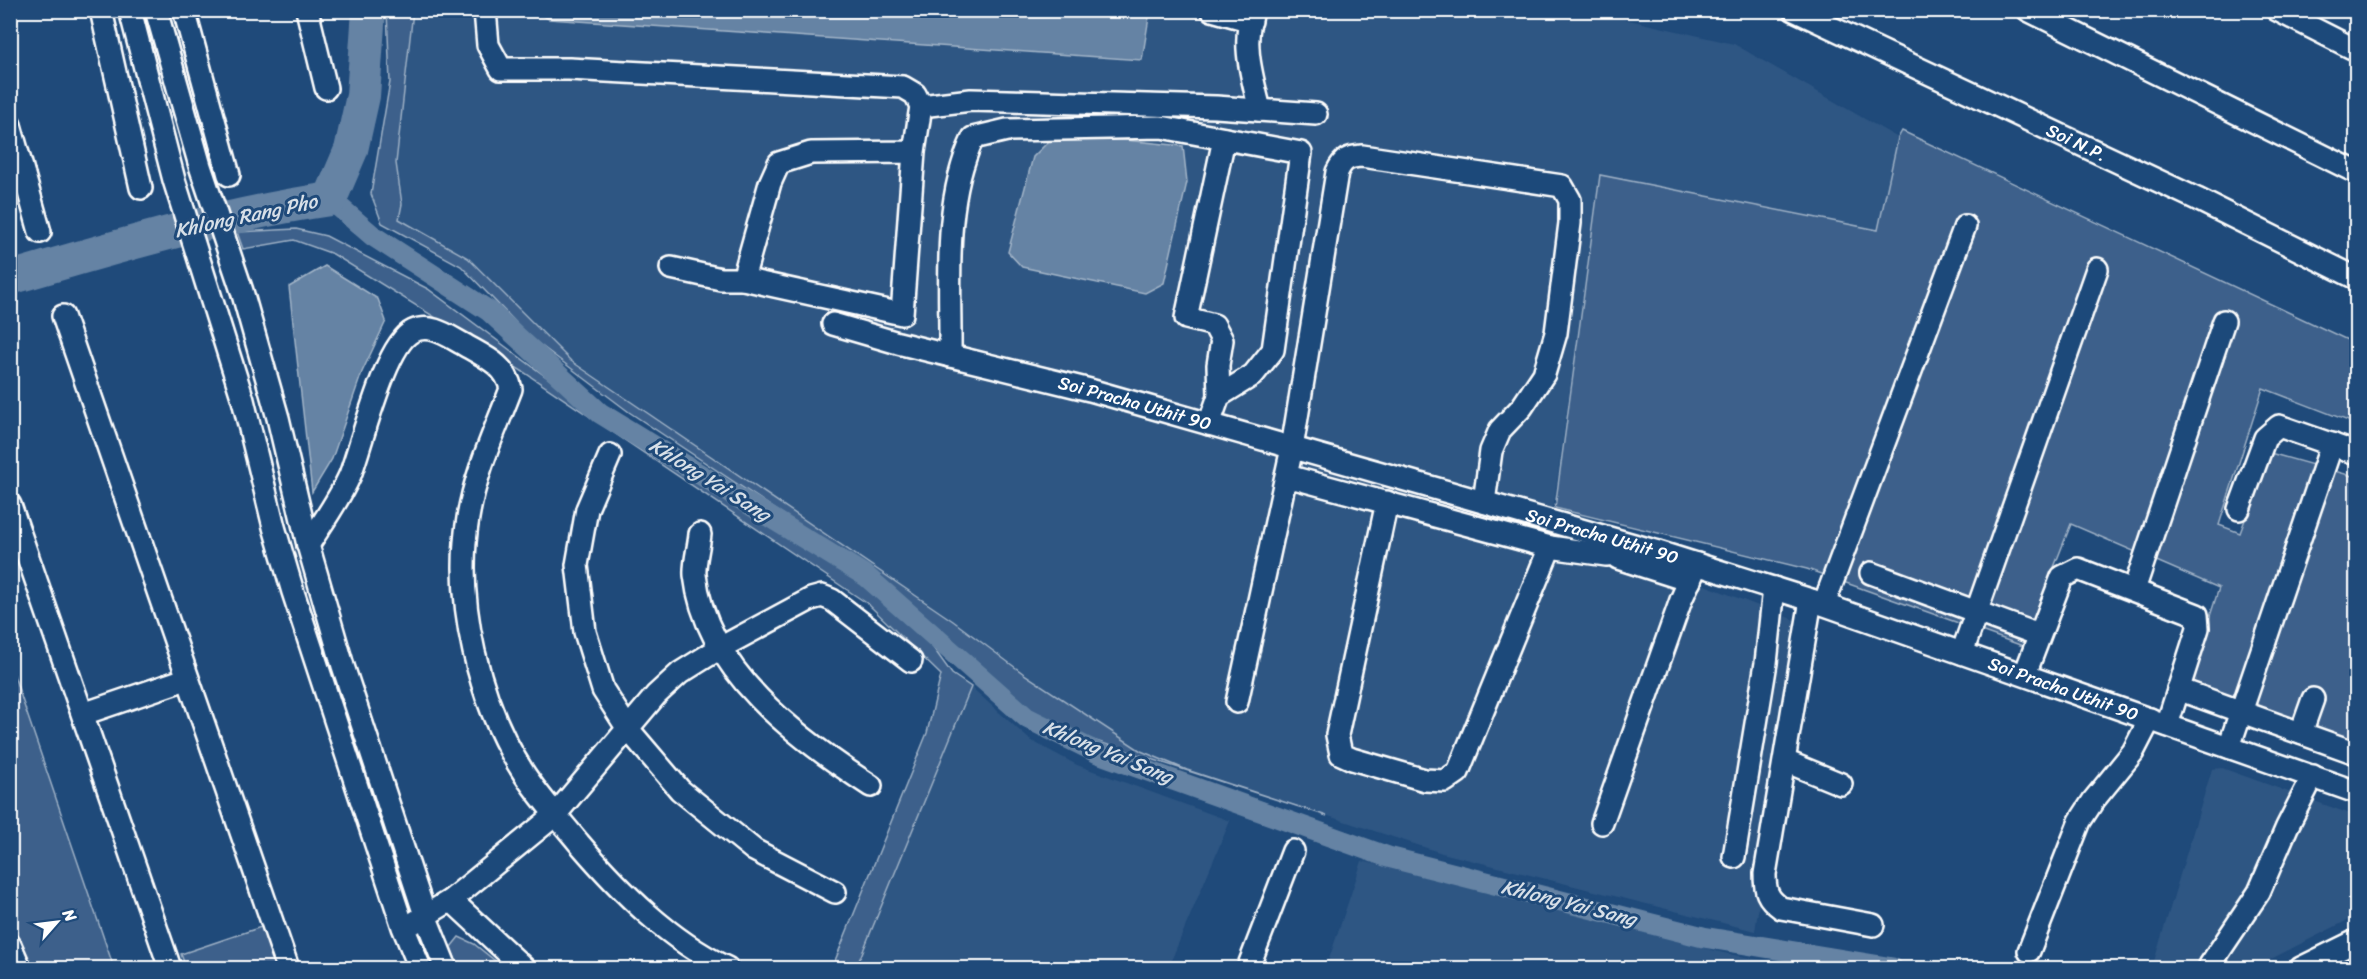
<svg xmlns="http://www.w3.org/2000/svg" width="2367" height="979" viewBox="0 0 2367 979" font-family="Sriracha,sans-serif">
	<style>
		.built { fill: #2e5683 }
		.green { fill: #3c618b; stroke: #9eb0c5; stroke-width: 1.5 }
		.water { fill: #6583a4; stroke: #a3b5c8; stroke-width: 1.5 }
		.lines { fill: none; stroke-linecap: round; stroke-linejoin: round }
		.canal { stroke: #6583a4; stroke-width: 21 }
		.river { stroke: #6583a4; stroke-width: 34 }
		.minor-casing { stroke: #fff; stroke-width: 26 }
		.minor { stroke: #1f4a7a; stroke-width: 21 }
		.labels { text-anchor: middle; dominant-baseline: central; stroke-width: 6; stroke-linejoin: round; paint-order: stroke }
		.street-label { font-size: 18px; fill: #fff; stroke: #1f4a7a }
		.water-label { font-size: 20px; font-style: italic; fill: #d8e0e8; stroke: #1f4a7a }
	</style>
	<rect width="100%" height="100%" fill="#1f4a7a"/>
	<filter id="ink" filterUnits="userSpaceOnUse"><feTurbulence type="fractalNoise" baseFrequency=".0167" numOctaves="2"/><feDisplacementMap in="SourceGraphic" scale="12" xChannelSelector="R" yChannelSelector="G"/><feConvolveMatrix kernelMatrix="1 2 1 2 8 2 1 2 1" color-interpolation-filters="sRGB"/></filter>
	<g filter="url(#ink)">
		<g class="built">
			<polygon points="1585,10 1734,44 1898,138 1878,230 1600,176 1550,530 1636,558 1802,623 1755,931 1442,853 1187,770 1141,751 1024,674 953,621 571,360 468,258 399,219 402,204 396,163 413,11"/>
			<polygon points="971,687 1030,740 1077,765 1230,821 1168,968 856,968"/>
			<polygon points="2222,768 2356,816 2356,916 2253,968 2152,968 2212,769"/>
			<polygon points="1362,861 1728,954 1807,968 1326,968"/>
		</g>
		<g class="green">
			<polygon points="387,11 413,11 396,163 402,204 399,219 468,258 571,361 953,621 1024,674 1141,751 1187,770 1327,816 1062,730 1030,710 859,565 629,412 531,338 461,266 382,223 371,194 390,82"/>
			<polygon points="1902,131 2356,344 2356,424 2263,388 2219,525 2240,533 2270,453 2356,477 2356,748 2189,682 2219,588 2071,524 2023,646 1807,569 1555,508 1600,175 1878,230 1898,138"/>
			<polygon points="296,229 326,236 428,289 572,396 877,590 929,642 952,674 971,687 856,968 832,968 927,733 941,675 868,604 525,373 333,254 294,240 243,249 237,232"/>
			<polygon points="10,664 114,968 31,968 11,916"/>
			<polygon points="264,926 278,968 186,968 181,954"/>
			<polygon points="459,937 474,944 504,968 459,968 451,947"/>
		</g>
		<g class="water">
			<polygon points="535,11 1150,11 1142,60 549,19"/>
			<polygon points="1057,133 1183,146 1187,182 1164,283 1145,293 1022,267 1008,252 1033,157"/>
			<polygon points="325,266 378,299 386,321 362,372 332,459 312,492 289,287"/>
		</g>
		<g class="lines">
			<polyline class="canal" points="330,199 373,236 489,311 600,413 866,576 1027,718 1098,753 1388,857 1703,937 1893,968"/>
			<path class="river" d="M 10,278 C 116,247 221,215 330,199 L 351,150 L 363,96 L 369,10"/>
			<defs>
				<g id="minor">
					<polyline points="101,10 141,188"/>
					<polyline points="130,10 174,180 243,400 274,527 293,592 403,927 420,968"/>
					<polyline points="156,10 200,166 242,291 278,418 308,545 343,666 426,918 446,968"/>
					<polyline points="184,10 229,175"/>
					<polyline points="307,10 326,88"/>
					<polyline points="485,10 488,45 501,69 569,69 903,87 915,94 921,106 914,152 902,314 743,279 770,183 779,163 811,153 914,152"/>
					<polyline points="1212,10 1251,21"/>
					<path d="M 1254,10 C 1240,41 1253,80 1260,110"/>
					<path id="s1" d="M 1794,10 L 2197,199 L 2356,278"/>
					<polyline points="2028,10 2356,172"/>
					<polyline points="2277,10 2356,50"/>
					<polyline points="921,106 971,100 1216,107 1316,114"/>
					<polyline points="10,125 40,232"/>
					<polyline points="671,268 721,279 743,279"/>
					<polyline points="63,316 288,968"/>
					<path id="s2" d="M 833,324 L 898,343 L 1090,390 L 1655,551 L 1811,600 L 2356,792"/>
					<path d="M 950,356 C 951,285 942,204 973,138 L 1007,130 L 1161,127 L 1301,153 L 1273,350 L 1253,375 L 1219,396 L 1209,424"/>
					<polyline points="1219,396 1218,365 1222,340 1214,325 1186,318 1224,139"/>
					<polyline points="610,455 587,509 577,565 585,632 603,690 628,729 680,790 754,850 835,892"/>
					<polyline points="1287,476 1550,547"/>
					<polyline points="1387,502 1337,735 1341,754 1352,759 1425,780 1445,781 1458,772 1550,547 1606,555 1639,552"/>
					<polyline points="10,505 170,968"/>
					<polyline points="2239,509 2265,438 2279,426 2356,453"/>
					<path d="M 700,534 C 699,547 694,563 695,575 C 706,671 797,738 871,786"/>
					<path d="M 308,545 C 323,522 339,500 350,475 C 362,444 385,344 413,331 C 431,323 448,336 463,344 C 483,356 506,364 511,389 C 495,431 475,473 468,518 C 454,602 479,705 525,775 C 541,799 561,821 579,843 C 621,892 669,940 727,968"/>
					<polyline points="1618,558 1690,581"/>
					<polyline points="1871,573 2039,635"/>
					<polyline points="2134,590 2224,321"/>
					<path d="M 1811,600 L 1765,874 C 1765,891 1767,898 1781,908 L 1873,925"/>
					<polyline points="1824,604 1965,226"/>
					<polyline points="1962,653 2097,269"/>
					<polyline points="2025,674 2062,577 2078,569 2197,615 2198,628 2167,725"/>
					<polyline points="2178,689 2356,753"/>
					<path d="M 1237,702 L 1292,448 L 1337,172 C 1343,159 1348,157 1362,156 L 1562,186 L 1570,200 L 1570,223 L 1556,333 L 1544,374 L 1522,407 L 1500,430 L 1491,451 L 1484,502"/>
					<polyline points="83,714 186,679"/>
					<polyline points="2301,733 2313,699"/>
					<polyline points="2229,747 2332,444"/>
					<polyline points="1785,761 1841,784"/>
					<polyline points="1602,823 1681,600 1697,564"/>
					<polyline points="1734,857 1766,663 1774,588"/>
					<polyline points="451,900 524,968"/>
					<polyline points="415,922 451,900 555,815 656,695 680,673 720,648 811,599 822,596 832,600 911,661"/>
					<polyline points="10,945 20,968"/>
					<polyline points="2029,951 2080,821 2093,801 2133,752 2150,719"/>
					<polyline points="2210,965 2259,892 2287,827 2313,776"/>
					<polyline points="1248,968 1293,851"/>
					<polyline points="2301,968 2356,941"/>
				</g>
			</defs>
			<use href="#minor" class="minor-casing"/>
			<use href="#minor" class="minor"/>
		</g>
	</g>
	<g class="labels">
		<g class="street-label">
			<text stroke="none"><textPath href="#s1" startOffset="312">Soi N.P.</textPath></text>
			<text stroke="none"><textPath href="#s2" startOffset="312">Soi Pracha Uthit 90</textPath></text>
			<text stroke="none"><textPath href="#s2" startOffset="798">Soi Pracha Uthit 90</textPath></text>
			<text stroke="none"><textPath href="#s2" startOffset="1284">Soi Pracha Uthit 90</textPath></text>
		</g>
		<g class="water-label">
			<text transform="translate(246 216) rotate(-12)">Khlong Rang Pho</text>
			<text transform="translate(710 480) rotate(32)">Khlong Yai Sang</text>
			<text transform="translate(1108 752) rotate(22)">Khlong Yai Sang</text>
			<text transform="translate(1569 903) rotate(14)">Khlong Yai Sang</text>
		</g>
	</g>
	<rect width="2367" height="979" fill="none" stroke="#1f4a7a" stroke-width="36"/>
	<rect x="18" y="18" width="2331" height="943" fill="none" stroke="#fff" stroke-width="2" filter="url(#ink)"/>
	<g transform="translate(57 922) rotate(62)" stroke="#1f4a7a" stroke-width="4.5" paint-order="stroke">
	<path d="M0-4.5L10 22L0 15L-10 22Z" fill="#ffffff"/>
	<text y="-9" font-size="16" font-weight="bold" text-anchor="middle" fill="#ffffff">N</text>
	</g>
</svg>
